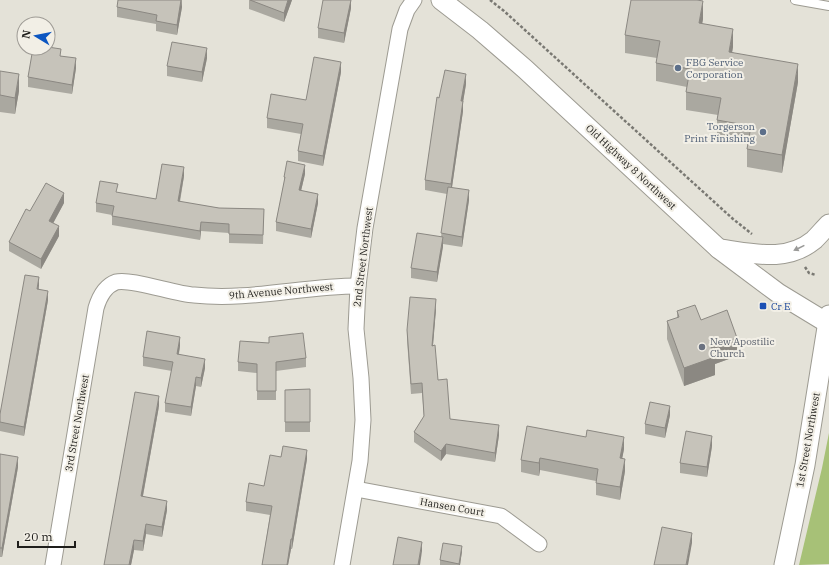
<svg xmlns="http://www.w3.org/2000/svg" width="829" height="565" viewBox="0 0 829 565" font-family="'IBM Plex Serif',serif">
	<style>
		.green { fill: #a7c177 }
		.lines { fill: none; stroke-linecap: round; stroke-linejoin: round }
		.service-casing { stroke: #9d9b92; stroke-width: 10 }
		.minor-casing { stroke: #9d9b92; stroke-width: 17 }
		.tertiary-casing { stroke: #9d9b92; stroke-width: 21 }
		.path { stroke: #797872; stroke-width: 2.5; stroke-dasharray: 3 2; stroke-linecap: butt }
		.service { stroke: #fff; stroke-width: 8 }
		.minor { stroke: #fff; stroke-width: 15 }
		.tertiary { stroke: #fff; stroke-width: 19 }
		.wall { fill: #aaa8a0 }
		.shaded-wall { fill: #8b8882 }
		.building { fill: #c6c3ba; stroke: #8b8882 }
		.oneway { fill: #9a9a98 }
		.service-dot { fill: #5c6f8a; stroke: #f2efe6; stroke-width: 1.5 }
		.transit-dot { fill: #1a4fb4; stroke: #f2efe6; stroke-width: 1.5 }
		.worship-dot { fill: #6b7280; stroke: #f2efe6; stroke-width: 1.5 }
		.labels { text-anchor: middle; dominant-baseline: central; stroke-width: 4; stroke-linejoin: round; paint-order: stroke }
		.service-label { font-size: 10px; fill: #4e5e75; stroke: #f2efe6; text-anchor: start }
		.street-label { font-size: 10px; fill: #1f1e1b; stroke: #f2efe6 }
		.transit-label { font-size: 10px; fill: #164399; stroke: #f2efe6; text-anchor: start }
		.worship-label { font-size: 10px; fill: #5b616d; stroke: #f2efe6; text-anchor: start }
	</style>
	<rect width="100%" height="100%" fill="#e4e2d8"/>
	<polygon class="green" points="829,433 829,564 799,565 822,468"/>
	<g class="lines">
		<defs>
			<polyline id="service" points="795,0 829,6"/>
			<g id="minor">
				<polyline points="356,489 501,516 539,544"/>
				<path d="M 53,565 L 96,308 C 99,298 105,286 116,282 C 131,278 175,294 194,295 C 249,301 303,286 358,286"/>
				<polyline points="342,565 360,461 363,420 361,378 356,329 358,286 365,228 400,29 407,10 414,0"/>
			</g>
			<g id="tertiary">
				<polyline points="441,0 480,30 525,69 719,249 778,293 829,324"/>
				<path d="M 719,249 C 752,253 786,263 814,240 C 819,235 824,229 829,224"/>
				<polyline points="784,565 805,465 829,315"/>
			</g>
		</defs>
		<use href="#service" class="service-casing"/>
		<use href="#minor" class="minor-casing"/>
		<use href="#tertiary" class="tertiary-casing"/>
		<g class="path">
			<polyline points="490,0 504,11 733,219 752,234"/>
			<polyline points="805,267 809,273 816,275"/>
		</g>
		<use href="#service" class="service"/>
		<use href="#minor" class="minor"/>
		<use href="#tertiary" class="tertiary"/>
	</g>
	<g class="wall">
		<polygon points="182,0 182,7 177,35 156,31 156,24 117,17 117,7"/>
		<polygon points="249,0 292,0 284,22 249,9"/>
		<polygon points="351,0 351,8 344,43 318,38 318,28"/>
		<polygon points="703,19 702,24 733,47 732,52 798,82 782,173 747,167 747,149 748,144 717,138 717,120 718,115 686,110 686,92 687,87 656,81 656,63 657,58 625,53 625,35"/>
		<polygon points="61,56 76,68 72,94 28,87 28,77"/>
		<polygon points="207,58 202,82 167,76 167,66"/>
		<polygon points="0,71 19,91 15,114 0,112"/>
		<polygon points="341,72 323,166 298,161 298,151 301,134 267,128 267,118 306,100"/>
		<polygon points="466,84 463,102 463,111 452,187 469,200 462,247 443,244 437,282 411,278 411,268 441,237 447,194 425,190 425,180 439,98"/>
		<polygon points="305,174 301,191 318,203 311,238 276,231 276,222 284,183 284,177"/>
		<polygon points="184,176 180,202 219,208 264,209 263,244 229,243 229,233 201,231 200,240 112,225 112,215 96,212 96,203 156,199"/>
		<polygon points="64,203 53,223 59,236 41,269 9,251 9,242 30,211"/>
		<polygon points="39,286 39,289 48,300 24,436 0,431 0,414"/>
		<polygon points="436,309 433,346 438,380 450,419 499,435 495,462 446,454 441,461 414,442 414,432 424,417 422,393 411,394 407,340 407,330"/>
		<polygon points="677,311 701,320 737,356 715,364 715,375 684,386 667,339 667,321 677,318"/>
		<polygon points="269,337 306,358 306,367 276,371 276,400 257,400 257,373 238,371 238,362 269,343"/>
		<polygon points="180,346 179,354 205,368 201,387 196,386 191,416 165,412 165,403 172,371 143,366 143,357"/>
		<polygon points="310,389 310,432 285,432 285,390"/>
		<polygon points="159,406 143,496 167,510 162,537 146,534 143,551 134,550 131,565 104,565"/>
		<polygon points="670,415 665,438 645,434 645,424"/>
		<polygon points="712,446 707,477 680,473 680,463"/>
		<polygon points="624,449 622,458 625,471 620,500 596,495 596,481 540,470 539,476 521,472 521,460"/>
		<polygon points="0,454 18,467 2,557 0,557"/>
		<polygon points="281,457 307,459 292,549 291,549 288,565 262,565 270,515 246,511 246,502 264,486"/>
		<polygon points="462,551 460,565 440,565 440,560"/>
	</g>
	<g class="shaded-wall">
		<polygon points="181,0 182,7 177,35 177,25"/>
		<polygon points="288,0 292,0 284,22 284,13"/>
		<polygon points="351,0 351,8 344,43 344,33"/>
		<polygon points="703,1 703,19 699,41 699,23"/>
		<polygon points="733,29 733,47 729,70 729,52"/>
		<polygon points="207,48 207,58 202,82 202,72"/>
		<polygon points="76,58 76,68 72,94 72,85"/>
		<polygon points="341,62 341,72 323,166 323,156"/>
		<polygon points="798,64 798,82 782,173 782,155"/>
		<polygon points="19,74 19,91 15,114 15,98"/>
		<polygon points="466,74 466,84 463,102 463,111 451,194 451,184 461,101"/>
		<polygon points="305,165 305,174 299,199 299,190"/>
		<polygon points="184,167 184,176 178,210 178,201"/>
		<polygon points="469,190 469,200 462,247 462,237"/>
		<polygon points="64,193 64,203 49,231 49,221"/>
		<polygon points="318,194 318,203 311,238 311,229"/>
		<polygon points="201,222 201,231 200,240 200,231"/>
		<polygon points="59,226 59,236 41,269 41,259"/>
		<polygon points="443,237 443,247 437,282 437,272"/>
		<polygon points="39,277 39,286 37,298 37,289"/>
		<polygon points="48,291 48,300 24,436 24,427"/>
		<polygon points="436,299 436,309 432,356 432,346"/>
		<polygon points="180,337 180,346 177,363 177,354"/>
		<polygon points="737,338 737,356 715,364 715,375 684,386 684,368 711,347"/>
		<polygon points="205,359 205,368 201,387 201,378"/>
		<polygon points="196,377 196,386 191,416 191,407"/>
		<polygon points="159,396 159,406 141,506 141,496"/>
		<polygon points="670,406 670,415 665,438 665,428"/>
		<polygon points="499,425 499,435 495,462 495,453"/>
		<polygon points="712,436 712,446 707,477 707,467"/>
		<polygon points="624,437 624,449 620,470 620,458"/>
		<polygon points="446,444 446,454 441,461 441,451"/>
		<polygon points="307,450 307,459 292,549 292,539"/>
		<polygon points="18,457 18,467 2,557 2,548"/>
		<polygon points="540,458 540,470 539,476 539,463"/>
		<polygon points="625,459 625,471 620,500 620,487"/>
		<polygon points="167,501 167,510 162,537 162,527"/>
		<polygon points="146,524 146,534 143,551 143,541"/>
		<polygon points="692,533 692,543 688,565 686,565"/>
		<polygon points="291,539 291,549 288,565 287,565"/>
		<polygon points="134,540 134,550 131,565 129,565"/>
		<polygon points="422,542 422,551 420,565 418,565"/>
		<polygon points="462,546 462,551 460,565 459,565"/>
	</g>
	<g class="building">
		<polygon points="118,0 181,0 177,25 156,21 157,15 117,7"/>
		<polygon points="250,0 288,0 284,13"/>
		<polygon points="323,0 351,0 344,33 318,28"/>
		<polygon points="631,0 697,0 703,1 699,23 733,29 729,52 798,64 782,155 747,149 751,126 717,120 721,98 686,92 690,69 656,63 660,41 625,35"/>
		<polygon points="172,42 207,48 202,72 167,66"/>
		<polygon points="48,47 61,49 60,56 76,58 72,85 28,77 33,48 48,48"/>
		<polygon points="314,57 341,62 323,156 298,151 303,124 267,118 271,94 306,100"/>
		<polygon points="445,70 466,74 461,101 463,101 451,184 425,180 437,97 439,98"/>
		<polygon points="0,71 19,74 15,98 0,95"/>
		<polygon points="287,161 305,165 299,190 318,194 311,229 276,222 285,177 284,177"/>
		<polygon points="162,164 184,167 178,201 219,208 264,209 263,235 229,234 229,224 201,222 200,231 112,216 114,206 96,203 100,181 118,184 116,192 156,199"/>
		<polygon points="46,183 64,193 49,221 59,226 41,259 9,242 26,209 30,211"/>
		<polygon points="448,187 469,190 462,237 441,233"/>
		<polygon points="417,233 443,237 437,272 411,268"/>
		<polygon points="25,275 39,277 37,289 48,291 24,427 0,422 0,414"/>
		<polygon points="410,297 436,299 432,346 435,345 438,380 447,379 450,419 499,425 495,453 446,444 441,451 414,432 424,416 422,383 411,384 407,330"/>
		<polygon points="695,305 701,320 727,310 737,338 711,347 715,357 684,368 667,321 679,317 677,311"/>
		<polygon points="147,331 180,337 177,354 205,359 201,378 196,377 191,407 165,403 173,362 143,357"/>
		<polygon points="303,333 306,358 276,362 276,391 257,391 257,364 238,362 240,341 269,343 269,337"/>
		<polygon points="310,389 310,422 285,422 285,390"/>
		<polygon points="135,392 159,396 141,496 167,501 162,527 146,524 143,541 134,540 129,565 104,565"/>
		<polygon points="650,402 670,406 665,428 645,424"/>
		<polygon points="527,426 586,437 587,430 624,437 620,458 625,459 620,487 596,483 598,469 540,458 539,463 521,460"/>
		<polygon points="686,431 712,436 707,467 680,463"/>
		<polygon points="283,446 307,450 292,539 291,539 287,565 262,565 272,506 246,502 249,483 264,486 270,455 281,457"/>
		<polygon points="0,454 18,457 2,548 0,548"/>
		<polygon points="662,527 692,533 686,565 654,565"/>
		<polygon points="398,537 422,542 418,565 393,565"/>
		<polygon points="443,543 462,546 459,564 440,560"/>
	</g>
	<defs><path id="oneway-solid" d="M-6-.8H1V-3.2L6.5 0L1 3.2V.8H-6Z"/></defs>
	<use class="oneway" href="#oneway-solid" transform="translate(799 248) rotate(154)"/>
	<g class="service-dot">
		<circle cx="678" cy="68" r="4"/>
		<circle cx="763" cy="132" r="4"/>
	</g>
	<rect class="transit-dot" x="759" y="302" width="8" height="8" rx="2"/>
	<circle class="worship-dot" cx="702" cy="347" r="4"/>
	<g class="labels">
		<g class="service-label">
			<text x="686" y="62">FBG Service<tspan x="686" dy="12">Corporation</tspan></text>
			<text x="755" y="126" text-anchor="end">Torgerson<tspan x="755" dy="12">Print Finishing</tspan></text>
		</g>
		<g class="street-label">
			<text transform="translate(631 167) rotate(43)">Old Highway 8 Northwest</text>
			<text transform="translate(363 257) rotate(-83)">2nd Street Northwest</text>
			<text transform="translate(281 291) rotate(-5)">9th Avenue Northwest</text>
			<text transform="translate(77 423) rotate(-80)">3rd Street Northwest</text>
			<text transform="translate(808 440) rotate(-80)">1st Street Northwest</text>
			<text transform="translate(452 507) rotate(10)">Hansen Court</text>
		</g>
		<g class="transit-label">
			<text x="771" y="306">Cr E</text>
		</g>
		<g class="worship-label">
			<text x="710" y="341">New Apostilic<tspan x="710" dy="12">Church</tspan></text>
		</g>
	</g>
	<g transform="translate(36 36) rotate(280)"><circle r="19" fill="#f2efe6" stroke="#9e9b95"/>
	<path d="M0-3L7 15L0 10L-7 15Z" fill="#0c56c1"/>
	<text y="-6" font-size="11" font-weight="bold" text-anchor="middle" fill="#1f1e1b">N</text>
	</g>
	<path d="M18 541v6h57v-6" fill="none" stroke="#1f1e1b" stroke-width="2"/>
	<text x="24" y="541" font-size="12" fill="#1f1e1b" stroke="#f2efe6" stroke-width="3" paint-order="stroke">20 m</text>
</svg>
